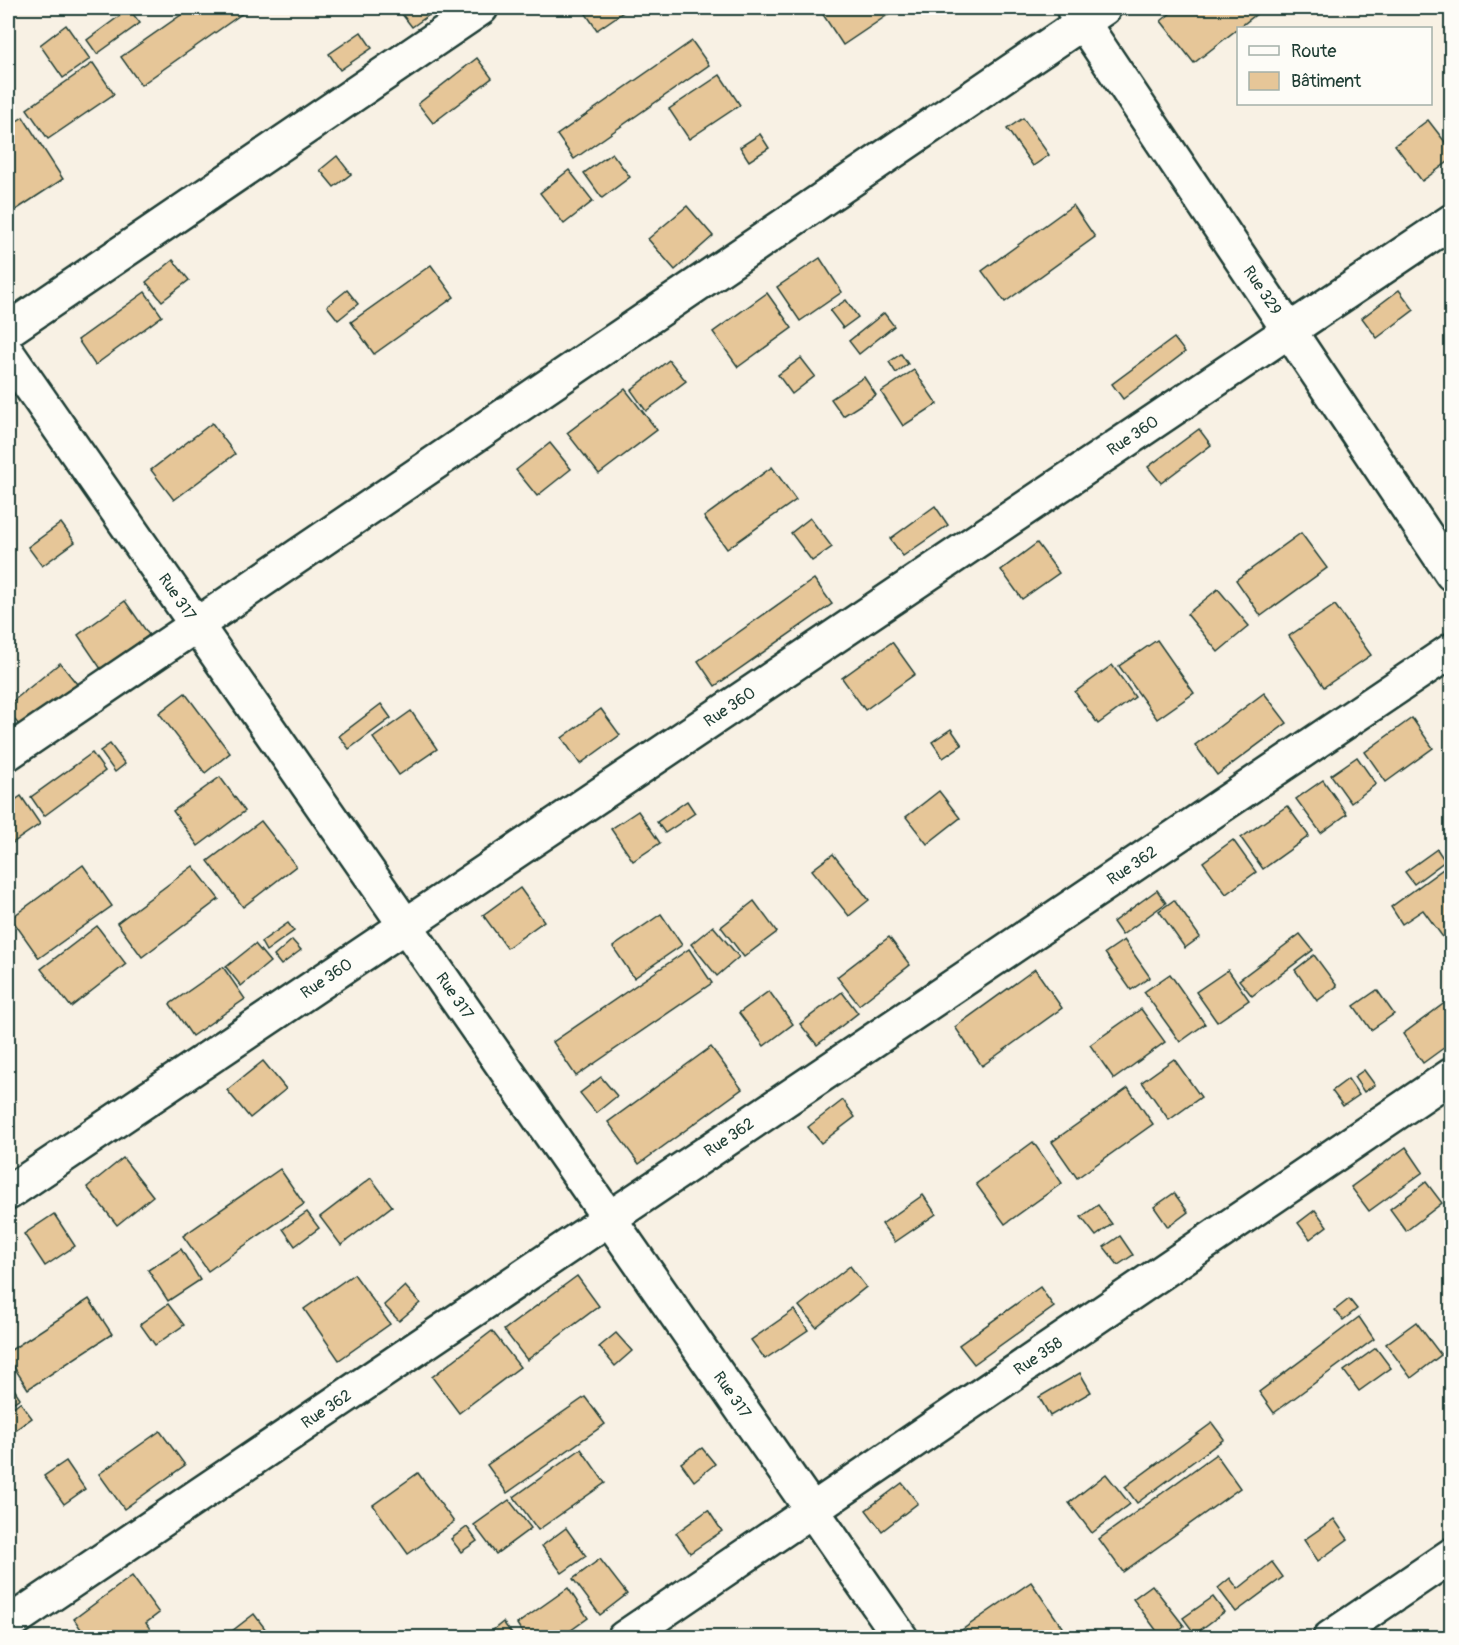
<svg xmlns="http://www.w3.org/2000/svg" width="1459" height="1645" viewBox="0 0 1459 1645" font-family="Pangolin,sans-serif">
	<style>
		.building { fill: #e6c698; stroke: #1f3d34; stroke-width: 1.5 }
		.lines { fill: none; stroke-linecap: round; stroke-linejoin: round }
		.street-casing { stroke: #1f3d34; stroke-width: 38 }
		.street { stroke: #fdfcf7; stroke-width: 33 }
		.labels { text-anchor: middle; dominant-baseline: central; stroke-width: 4.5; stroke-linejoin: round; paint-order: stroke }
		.street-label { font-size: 16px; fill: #1f3d34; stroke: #fdfcf7 }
	</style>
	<rect width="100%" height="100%" fill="#f8f1e4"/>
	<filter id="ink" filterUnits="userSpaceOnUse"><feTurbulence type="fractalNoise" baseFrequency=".0167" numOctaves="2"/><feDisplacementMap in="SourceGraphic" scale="12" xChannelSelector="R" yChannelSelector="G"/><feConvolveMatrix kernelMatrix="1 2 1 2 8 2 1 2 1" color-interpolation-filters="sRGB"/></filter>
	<g filter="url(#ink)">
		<g class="building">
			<polygon points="191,8 250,8 141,85 121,57"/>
			<polygon points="400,8 439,8 412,27 398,9"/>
			<polygon points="582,8 629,8 597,30"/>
			<polygon points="824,8 898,8 843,45 820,10"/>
			<polygon points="1177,8 1256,8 1259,12 1194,63 1161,21"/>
			<polygon points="129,9 140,23 97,54 87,40"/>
			<polygon points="66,25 90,59 63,78 40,45"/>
			<polygon points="361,32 372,48 340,70 329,54"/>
			<polygon points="692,41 709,65 574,159 557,135"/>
			<polygon points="477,58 492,78 433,123 418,104"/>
			<polygon points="93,63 114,94 48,139 27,109"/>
			<polygon points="720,75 740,105 689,139 669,109"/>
			<polygon points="23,117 63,179 8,215 8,127"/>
			<polygon points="1023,118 1049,155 1033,166 1007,129"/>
			<polygon points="1428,120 1452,151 1452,159 1422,181 1395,145"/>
			<polygon points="760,134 769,148 749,161 740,147"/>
			<polygon points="612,153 630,177 602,198 584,173"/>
			<polygon points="337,156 351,174 334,187 320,170"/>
			<polygon points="569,170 593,201 564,224 540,193"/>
			<polygon points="1073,205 1095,237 1005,302 982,271"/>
			<polygon points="687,206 713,236 675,270 648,239"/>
			<polygon points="820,258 842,292 800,321 777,287"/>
			<polygon points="173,260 189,280 162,301 146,282"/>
			<polygon points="431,265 454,297 374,354 351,322"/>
			<polygon points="347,290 358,304 338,320 327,306"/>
			<polygon points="1399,290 1414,310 1377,338 1362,318"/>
			<polygon points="145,292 162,316 95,365 78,340"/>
			<polygon points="767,293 792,328 738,367 713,332"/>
			<polygon points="846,300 858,317 843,328 830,311"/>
			<polygon points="884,313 894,326 859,354 849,341"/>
			<polygon points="1174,338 1185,352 1123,399 1112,384"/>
			<polygon points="901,354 908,364 896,373 889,362"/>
			<polygon points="801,358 815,376 792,394 778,375"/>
			<polygon points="669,360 686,381 646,411 631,390"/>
			<polygon points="914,370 937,404 903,426 881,392"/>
			<polygon points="864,377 876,395 843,416 831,399"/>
			<polygon points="625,389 657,430 599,474 567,433"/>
			<polygon points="212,423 235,454 174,500 151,470"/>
			<polygon points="1199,429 1211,445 1161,483 1148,467"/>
			<polygon points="550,443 571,469 537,496 516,470"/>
			<polygon points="772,467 796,500 727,549 704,517"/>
			<polygon points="935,506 948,525 903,556 890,539"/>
			<polygon points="810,518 832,547 812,561 791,533"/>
			<polygon points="61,523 75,542 42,566 28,547"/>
			<polygon points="1301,533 1327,568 1261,616 1236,580"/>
			<polygon points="1037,543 1059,573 1022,599 1001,570"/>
			<polygon points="814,579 832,604 715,686 698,661"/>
			<polygon points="1218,589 1249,626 1218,652 1187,614"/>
			<polygon points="125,601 149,635 101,669 78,635"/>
			<polygon points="1335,605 1371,655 1324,687 1289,636"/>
			<polygon points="1157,640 1194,693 1157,719 1119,666"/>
			<polygon points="892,642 915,674 865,710 842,678"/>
			<polygon points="60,663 81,689 25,733 8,711 8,705"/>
			<polygon points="1112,665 1135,697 1098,724 1075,692"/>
			<polygon points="185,693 230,753 205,773 159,713"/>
			<polygon points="1264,693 1287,723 1217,775 1195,745"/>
			<polygon points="381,704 391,718 349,749 339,736"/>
			<polygon points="601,709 620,735 580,764 562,738"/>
			<polygon points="411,711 437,749 399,775 373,738"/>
			<polygon points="1412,718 1433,748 1386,782 1365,752"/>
			<polygon points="951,729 962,745 943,758 932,742"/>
			<polygon points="110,744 125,764 115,772 100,751"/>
			<polygon points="92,753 105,771 44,816 31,797"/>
			<polygon points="1357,757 1376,784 1351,803 1331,775"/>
			<polygon points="220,777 245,811 198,846 173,811"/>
			<polygon points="1323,780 1347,814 1321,833 1296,799"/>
			<polygon points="939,791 960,818 927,844 906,817"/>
			<polygon points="21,796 40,824 8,846 8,805"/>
			<polygon points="687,801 695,813 665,833 657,822"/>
			<polygon points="1287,806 1309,836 1263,869 1241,838"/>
			<polygon points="638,811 660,843 633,861 611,829"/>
			<polygon points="261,821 296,866 243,907 208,861"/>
			<polygon points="1233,840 1256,872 1226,894 1203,862"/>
			<polygon points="1437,849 1445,861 1414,884 1405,872"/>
			<polygon points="833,854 869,900 849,916 812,870"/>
			<polygon points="1450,864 1452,935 1445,940 1423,910 1402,924 1391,907"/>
			<polygon points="83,865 112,906 39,958 11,918"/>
			<polygon points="193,866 219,899 142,957 117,923"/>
			<polygon points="520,888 544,921 507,948 483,915"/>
			<polygon points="1157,890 1166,903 1122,935 1113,922"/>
			<polygon points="1174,900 1200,937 1185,948 1159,911"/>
			<polygon points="754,901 777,932 744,957 721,927"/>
			<polygon points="661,914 682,945 634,978 613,947"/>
			<polygon points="288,923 294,931 266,951 261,942"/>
			<polygon points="97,926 126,964 71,1007 41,969"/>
			<polygon points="713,926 739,957 717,976 691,944"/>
			<polygon points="1300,934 1313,950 1252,996 1239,980"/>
			<polygon points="889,937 910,965 859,1005 837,977"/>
			<polygon points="292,940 301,950 281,965 274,956"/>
			<polygon points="1124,940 1150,977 1131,990 1105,953"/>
			<polygon points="255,944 270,962 241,986 226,967"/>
			<polygon points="689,949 712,983 576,1076 553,1042"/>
			<polygon points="1314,955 1337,986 1317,1001 1295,970"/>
			<polygon points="223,967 245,999 192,1036 170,1004"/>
			<polygon points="1035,969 1062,1008 982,1066 955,1027"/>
			<polygon points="1228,970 1249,1000 1217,1022 1196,992"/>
			<polygon points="1170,974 1205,1024 1180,1042 1144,992"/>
			<polygon points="1377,990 1394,1014 1371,1030 1354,1006"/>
			<polygon points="769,991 793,1024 764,1046 739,1013"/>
			<polygon points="842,992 858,1013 817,1045 800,1024"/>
			<polygon points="1450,999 1452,1042 1423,1063 1403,1034"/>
			<polygon points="1141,1009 1165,1042 1114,1079 1090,1045"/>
			<polygon points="711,1047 742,1089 639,1164 608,1122"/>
			<polygon points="1174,1059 1201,1097 1169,1120 1142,1082"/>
			<polygon points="263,1061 286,1089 250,1118 227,1090"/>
			<polygon points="1364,1070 1375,1085 1364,1092 1354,1077"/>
			<polygon points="601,1077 617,1096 596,1113 580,1093"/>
			<polygon points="1348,1079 1359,1095 1343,1106 1332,1091"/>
			<polygon points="1128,1088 1153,1124 1077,1178 1052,1142"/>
			<polygon points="843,1100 855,1117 821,1143 808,1127"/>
			<polygon points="1033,1142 1062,1183 1005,1224 976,1184"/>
			<polygon points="1406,1147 1423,1172 1369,1211 1351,1187"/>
			<polygon points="123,1158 153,1196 117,1225 87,1187"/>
			<polygon points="280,1169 304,1204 208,1271 183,1236"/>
			<polygon points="371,1178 392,1206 341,1245 320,1217"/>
			<polygon points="1426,1182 1442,1203 1406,1231 1390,1209"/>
			<polygon points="1174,1193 1188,1212 1168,1227 1154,1207"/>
			<polygon points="923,1195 936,1214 895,1242 882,1224"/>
			<polygon points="1098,1205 1112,1224 1096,1236 1081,1217"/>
			<polygon points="1315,1210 1327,1226 1310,1239 1298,1223"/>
			<polygon points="307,1212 319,1228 295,1246 283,1229"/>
			<polygon points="54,1214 75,1246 45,1266 24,1234"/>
			<polygon points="1120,1236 1133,1255 1118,1265 1104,1247"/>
			<polygon points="181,1249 200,1280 168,1301 148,1270"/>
			<polygon points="850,1266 866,1287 816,1327 799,1306"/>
			<polygon points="354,1274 390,1324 339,1360 304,1309"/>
			<polygon points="577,1276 599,1306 527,1360 504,1330"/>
			<polygon points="405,1286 420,1303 399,1321 384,1305"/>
			<polygon points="1040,1287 1054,1307 974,1364 959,1345"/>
			<polygon points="89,1299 112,1334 28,1389 8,1358 8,1352"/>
			<polygon points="1349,1299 1357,1309 1343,1320 1335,1310"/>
			<polygon points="168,1304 184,1325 155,1345 140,1324"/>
			<polygon points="794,1310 808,1330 765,1359 751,1340"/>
			<polygon points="1359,1317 1374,1339 1274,1413 1259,1392"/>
			<polygon points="1416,1322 1441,1355 1411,1378 1386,1344"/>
			<polygon points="492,1331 520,1367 459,1413 432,1377"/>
			<polygon points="616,1333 632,1351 615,1366 599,1347"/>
			<polygon points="1376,1348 1391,1368 1359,1391 1344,1371"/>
			<polygon points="1080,1373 1091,1392 1050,1416 1039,1397"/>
			<polygon points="8,1380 20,1398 8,1406"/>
			<polygon points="585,1397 605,1424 507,1493 487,1465"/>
			<polygon points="20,1402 32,1418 8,1435 8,1411"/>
			<polygon points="1212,1423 1224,1439 1137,1503 1125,1487"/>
			<polygon points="160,1431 185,1465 124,1509 99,1474"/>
			<polygon points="702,1448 715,1464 694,1481 681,1463"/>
			<polygon points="581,1449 605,1483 538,1530 514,1497"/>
			<polygon points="1216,1454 1240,1488 1123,1572 1099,1539"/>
			<polygon points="66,1461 85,1489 64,1504 44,1476"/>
			<polygon points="418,1473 454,1522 408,1554 373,1505"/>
			<polygon points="1106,1474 1130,1504 1092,1533 1069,1503"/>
			<polygon points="902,1483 918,1503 882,1531 866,1510"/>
			<polygon points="509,1500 531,1528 496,1554 474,1525"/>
			<polygon points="708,1510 722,1531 690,1553 676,1533"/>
			<polygon points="1334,1519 1348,1539 1318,1561 1304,1540"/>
			<polygon points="467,1527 477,1541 461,1552 451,1539"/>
			<polygon points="566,1528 586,1556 562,1573 542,1546"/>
			<polygon points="600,1559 627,1594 600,1615 573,1579"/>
			<polygon points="1272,1562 1283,1577 1236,1612 1218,1588 1230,1578 1238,1589"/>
			<polygon points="132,1576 159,1613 146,1623 156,1638 87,1638 74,1619"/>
			<polygon points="1031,1582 1062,1627 1048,1638 963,1638 959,1632"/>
			<polygon points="1152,1585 1184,1626 1169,1638 1162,1638 1133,1599"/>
			<polygon points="568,1588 588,1618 560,1638 526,1638 517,1624"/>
			<polygon points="1213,1597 1224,1612 1195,1634 1183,1618"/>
			<polygon points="254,1614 272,1638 223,1638"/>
			<polygon points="503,1622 515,1638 483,1638"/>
		</g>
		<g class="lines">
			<defs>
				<g id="street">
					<path id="s1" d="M 1073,8 L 1452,574"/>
					<polyline points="8,330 481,8"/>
					<path id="s2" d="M 8,354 L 901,1638"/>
					<polyline points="8,753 1104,8"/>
					<path id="s3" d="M 8,1193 L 1452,221"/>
					<path id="s4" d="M 8,1624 L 1452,650"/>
					<path id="s5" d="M 624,1638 L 1452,1075"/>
					<polyline points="1330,1638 1452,1555"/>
				</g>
			</defs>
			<use href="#street" class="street-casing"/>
			<use href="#street" class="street"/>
		</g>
	</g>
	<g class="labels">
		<g class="street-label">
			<text stroke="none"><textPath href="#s1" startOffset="340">Rue 329</textPath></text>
			<text stroke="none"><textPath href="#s3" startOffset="1356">Rue 360</textPath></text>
			<text stroke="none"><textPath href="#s2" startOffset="296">Rue 317</textPath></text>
			<text stroke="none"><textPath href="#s3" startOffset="870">Rue 360</textPath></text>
			<text stroke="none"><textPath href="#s4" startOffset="1356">Rue 362</textPath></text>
			<text stroke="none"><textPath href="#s3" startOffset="384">Rue 360</textPath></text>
			<text stroke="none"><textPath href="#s2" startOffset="782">Rue 317</textPath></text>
			<text stroke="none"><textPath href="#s4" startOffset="870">Rue 362</textPath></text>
			<text stroke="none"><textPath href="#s5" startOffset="501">Rue 358</textPath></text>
			<text stroke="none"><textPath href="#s2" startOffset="1268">Rue 317</textPath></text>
			<text stroke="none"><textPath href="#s4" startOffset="384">Rue 362</textPath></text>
		</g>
	</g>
	<rect width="1459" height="1645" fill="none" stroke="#fdfcf7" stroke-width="30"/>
	<rect x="15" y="15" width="1429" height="1615" fill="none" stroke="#1f3d34" stroke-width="2" filter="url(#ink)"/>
	<rect x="1237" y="27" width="195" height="78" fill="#fdfcf7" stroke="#a4b0a9" stroke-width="1.5"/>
	<rect x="1249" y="46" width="30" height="9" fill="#fdfcf7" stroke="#a4b0a9" stroke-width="1.5"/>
	<text x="1291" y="57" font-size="18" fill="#1f3d34">Route</text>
	<rect x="1249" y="72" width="30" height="18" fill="#e6c698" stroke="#a4b0a9" stroke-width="1.5"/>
	<text x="1291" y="87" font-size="18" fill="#1f3d34">Bâtiment</text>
</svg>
